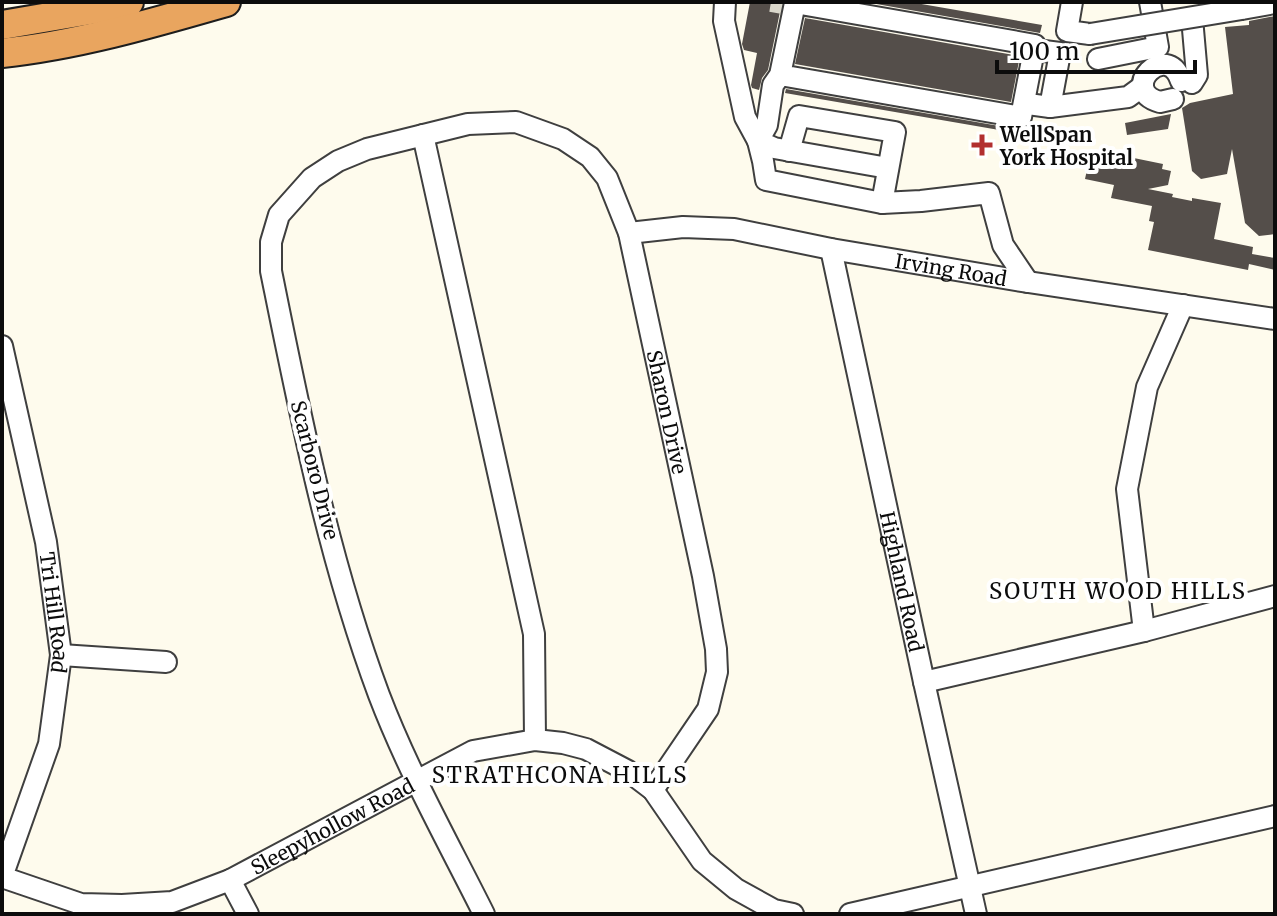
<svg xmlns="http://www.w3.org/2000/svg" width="1277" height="916" viewBox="0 0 1277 916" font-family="Merriweather,serif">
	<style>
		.building { fill: #544e4a }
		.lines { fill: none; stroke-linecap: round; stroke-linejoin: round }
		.minor-tunnel { stroke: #dad7cb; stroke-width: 20; stroke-dasharray: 20 10; stroke-linecap: butt }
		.minor-casing { stroke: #3f3f3f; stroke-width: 24 }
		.highway-casing { stroke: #1d1d1d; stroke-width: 32 }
		.minor { stroke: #fff; stroke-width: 20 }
		.highway { stroke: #e9a55f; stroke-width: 28 }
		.minor-bridge-casing { stroke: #3f3f3f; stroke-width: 24; stroke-linecap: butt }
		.minor-bridge { stroke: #fff; stroke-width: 20 }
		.poi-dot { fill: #b22f2f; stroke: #fff; stroke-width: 3 }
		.labels { text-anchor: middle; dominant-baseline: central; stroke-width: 8; stroke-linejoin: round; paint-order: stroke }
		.poi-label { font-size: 20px; font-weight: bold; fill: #0c0c0c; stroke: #fff; text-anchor: start }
		.street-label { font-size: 20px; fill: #0c0c0c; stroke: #fff }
		.neighbourhood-label { font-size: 22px; letter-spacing: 2px; fill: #0c0c0c; stroke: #fff }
	</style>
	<rect width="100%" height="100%" fill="#fefbed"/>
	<g class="building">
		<polygon points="750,2 782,2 768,70 762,78 759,90 752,88 751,85 757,53 744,50 742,44"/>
		<polygon points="865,2 910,2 1042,25 1040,33"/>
		<polygon points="1275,16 1275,234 1259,236 1245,223 1232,149 1227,174 1201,179 1192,171 1182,108 1190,103 1233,94 1225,27 1249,25 1249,21"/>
		<polygon points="805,18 1020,56 1011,102 795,64"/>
		<polygon points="786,89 1023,130 1022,134 785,93"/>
		<polygon points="1171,114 1168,129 1127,135 1125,123"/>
		<polygon points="1090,156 1118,162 1119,156 1124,156 1163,164 1162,169 1171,171 1168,185 1148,189 1173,194 1172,197 1192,201 1192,198 1221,203 1214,239 1253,247 1252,254 1275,258 1275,270 1249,264 1248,270 1148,250 1154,222 1149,221 1152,206 1111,198 1114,185 1085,179"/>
	</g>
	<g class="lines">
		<polyline class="minor-tunnel" points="771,2 812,9"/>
		<defs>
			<g id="minor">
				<polyline points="725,2 724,21 745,117 758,141 774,148 888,168"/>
				<polyline points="1072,2 1067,31 1090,34"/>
				<polyline points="1242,9 1275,3"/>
				<polyline points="1044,51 1060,53 1050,107"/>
				<polyline points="1098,59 1158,47 1150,2"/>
				<polyline points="780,75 1021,117 1035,45 795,3 780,75 773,85 767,125 758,141 763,161 766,180 882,203"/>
				<polyline points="1192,83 1197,75 1192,18"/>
				<path d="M 1173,99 L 1160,102 C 1117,90 1167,39 1181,81"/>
				<polyline points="1028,104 1050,107 1128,97 1143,86"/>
				<polyline points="423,135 534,634 535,740"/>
				<polyline points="789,151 799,116 895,132 882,203 921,201 989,193 1003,245 1028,282"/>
				<path id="s1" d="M 629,233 L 683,227 L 734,229 L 831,249 L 1028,282 L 1275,319"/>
				<path id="s2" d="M 831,249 L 924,682 L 976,914"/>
				<path id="s3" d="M 2,346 L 46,542 L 61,655 L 49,744 L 2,877 L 81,904 L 122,905 L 172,902 L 230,880 L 473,751 L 535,740 L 563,743 L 586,749 L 628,771 L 653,790 L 702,861 L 736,889 L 774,910 L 793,914"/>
				<polyline points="1144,631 1127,489 1147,387 1183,305"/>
				<polyline points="61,655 166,662"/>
				<polyline points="924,682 1144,631 1275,596"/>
				<polyline points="230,880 248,914"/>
				<path id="s4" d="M 484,914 C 448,842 408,771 379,695 C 328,558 300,414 271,271 L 271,242 L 279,215 L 312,178 L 338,161 L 367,149 L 468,124 L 516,122 L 563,139 L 590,157 L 607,178 L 629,233 L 703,576 L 716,649 L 717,672 L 708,709 L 653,790"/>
				<polyline points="850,914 1275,816"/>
			</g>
			<g id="highway">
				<polyline points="2,25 102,8 129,2"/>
				<path d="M 2,53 C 78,45 153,23 226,2"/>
			</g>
		</defs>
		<use href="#minor" class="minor-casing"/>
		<use href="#highway" class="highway-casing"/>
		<use href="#minor" class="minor"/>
		<use href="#highway" class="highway"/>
		<defs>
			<polyline id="minor-bridge" points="1090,34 1242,9"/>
		</defs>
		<use href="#minor-bridge" class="minor-bridge-casing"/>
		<use href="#minor-bridge" class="minor-bridge"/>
	</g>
	<path class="poi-dot" d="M978 133h8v8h8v8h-8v8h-8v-8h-8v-8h8z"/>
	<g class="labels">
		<g class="poi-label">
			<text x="1000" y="134">WellSpan<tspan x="1000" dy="23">York Hospital</tspan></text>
		</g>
		<g class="street-label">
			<text stroke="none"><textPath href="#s1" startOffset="326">Irving Road</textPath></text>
			<text stroke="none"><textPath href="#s4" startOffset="1354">Sharon Drive</textPath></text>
			<text transform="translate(315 470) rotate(76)">Scarboro Drive</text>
			<text stroke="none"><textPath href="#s2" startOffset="340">Highland Road</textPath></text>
			<text stroke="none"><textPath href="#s3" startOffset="272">Tri Hill Road</textPath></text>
			<text stroke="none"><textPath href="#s3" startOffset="898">Sleepyhollow Road</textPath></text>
		</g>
		<g class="neighbourhood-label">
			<text x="1118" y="591">SOUTH WOOD HILLS</text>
			<text x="560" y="775">STRATHCONA HILLS</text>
		</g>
	</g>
	<rect width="1277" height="916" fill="none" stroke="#0c0c0c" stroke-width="8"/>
	<path d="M997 60v12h198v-12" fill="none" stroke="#0c0c0c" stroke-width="4"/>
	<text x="1009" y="60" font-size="24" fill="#0c0c0c" stroke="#ffffff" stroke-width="6" paint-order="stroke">100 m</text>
</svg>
